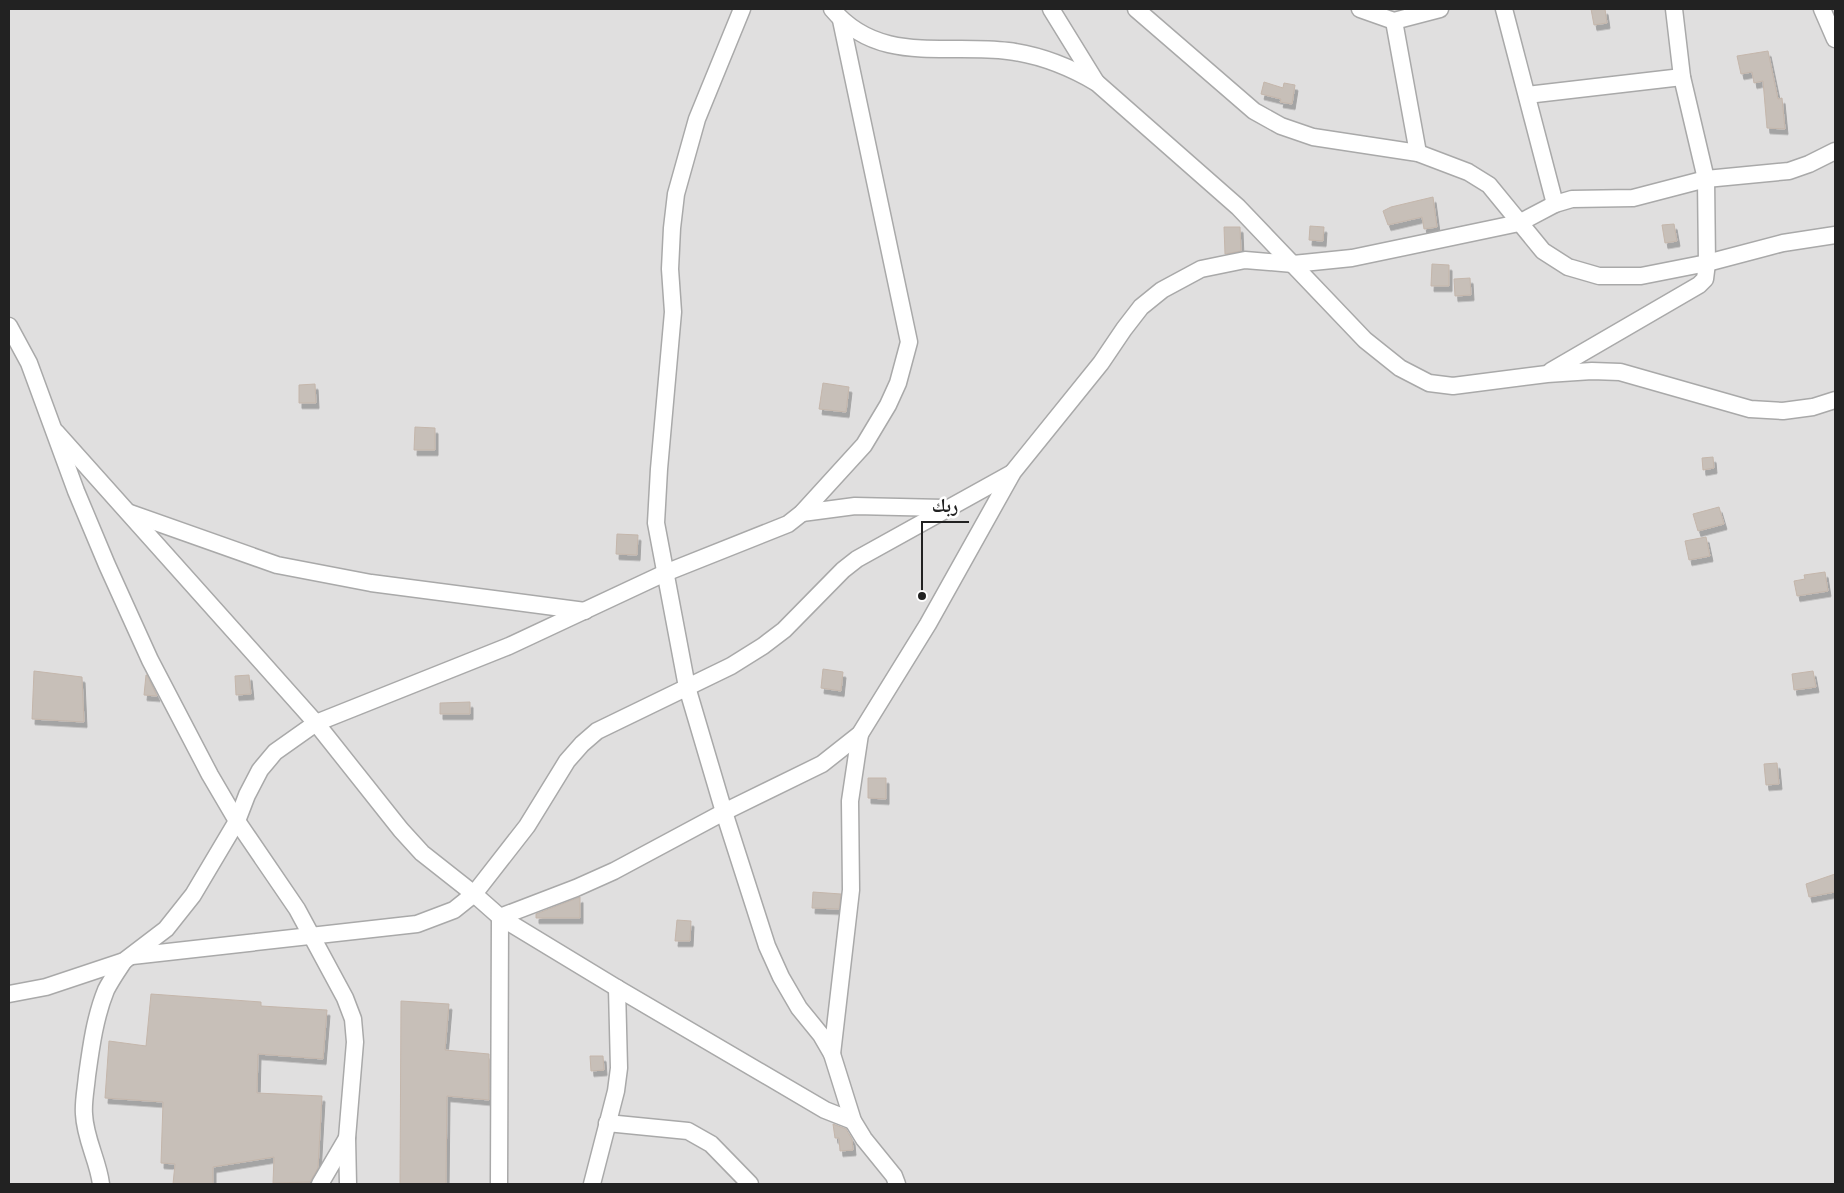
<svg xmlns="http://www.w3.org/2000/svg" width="1844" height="1193" viewBox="0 0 1844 1193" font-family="'Nunito Sans','Noto Naskh Arabic',sans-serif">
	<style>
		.residential { fill: #e0dfdf }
		.building { fill: #c7bfb8; stroke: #c4b6ab; filter: url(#shadow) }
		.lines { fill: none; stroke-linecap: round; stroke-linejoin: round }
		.street-casing { stroke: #a9a9a9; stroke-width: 19 }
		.street { stroke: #fff; stroke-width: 16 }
		.leader { fill: none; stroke: #222; stroke-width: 2 }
		.callout-dot { fill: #222; stroke: #fff; stroke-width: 2 }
		.callout-label { font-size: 19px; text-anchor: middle; font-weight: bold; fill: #222; stroke: #fff; stroke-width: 5; stroke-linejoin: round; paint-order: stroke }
	</style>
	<defs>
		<filter id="shadow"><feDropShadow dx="3" dy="5.5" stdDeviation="0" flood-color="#0004"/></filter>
	</defs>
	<rect width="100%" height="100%" fill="#f2efe9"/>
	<rect class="residential" x="9" y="9" width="1826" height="1175"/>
	<g class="building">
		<polygon points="1591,9 1605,9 1607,23 1594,25"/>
		<polygon points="1768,51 1778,99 1782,98 1785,129 1767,128 1763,81 1754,83 1752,72 1741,74 1737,56"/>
		<polygon points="1264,82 1283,88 1284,83 1295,85 1292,104 1280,102 1281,99 1261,94"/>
		<polygon points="1433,197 1437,227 1424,229 1422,217 1388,225 1383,211 1391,207"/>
		<polygon points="1674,224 1677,241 1665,243 1662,225"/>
		<polygon points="1310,226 1324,227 1323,241 1309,240"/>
		<polygon points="1224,227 1240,227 1241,251 1225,254"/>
		<polygon points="1432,264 1449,265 1449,286 1431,286"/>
		<polygon points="1470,278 1471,295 1455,296 1454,279"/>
		<polygon points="823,383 849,387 846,412 819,409"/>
		<polygon points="315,384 316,403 299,403 299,385"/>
		<polygon points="415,427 435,428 435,450 414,450"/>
		<polygon points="1713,457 1714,468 1703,470 1702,458"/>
		<polygon points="1719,507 1724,524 1698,531 1693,514"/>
		<polygon points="617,534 638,535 637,555 616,554"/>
		<polygon points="1706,537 1710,556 1689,560 1685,541"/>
		<polygon points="1825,572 1828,591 1797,596 1794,581 1805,579 1804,575"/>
		<polygon points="823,669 843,672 841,691 821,688"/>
		<polygon points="34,671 82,677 84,722 32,719"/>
		<polygon points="1813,671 1816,687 1794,690 1792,674"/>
		<polygon points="146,675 147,675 157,696 144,695"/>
		<polygon points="249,675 251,694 236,695 235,676"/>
		<polygon points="470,702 470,714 440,714 440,703"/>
		<polygon points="1777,763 1779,784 1766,785 1764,764"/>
		<polygon points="868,778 886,778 886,799 868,798"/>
		<polygon points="1835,874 1835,892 1809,897 1806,884"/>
		<polygon points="813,892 841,894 839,909 812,908"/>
		<polygon points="580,897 580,918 536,918 536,914"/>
		<polygon points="677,920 691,921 690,941 675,941"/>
		<polygon points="151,994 261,1002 261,1006 327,1010 323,1059 258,1054 257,1093 322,1096 318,1168 310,1182 273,1183 274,1157 213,1167 213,1184 173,1184 175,1164 161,1163 163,1102 105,1098 109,1041 146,1046"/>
		<polygon points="401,1001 449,1004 445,1050 489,1054 489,1100 447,1096 446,1184 400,1184"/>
		<polygon points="590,1056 603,1056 604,1070 591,1071"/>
		<polygon points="833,1124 846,1129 852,1139 853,1150 840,1151 839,1138 835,1138"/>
	</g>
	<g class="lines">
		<defs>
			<g id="street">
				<polyline points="742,9 697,119 676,194 672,228 670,269 673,312 659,469 656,523 687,687 724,812 767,946 781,977 799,1008 821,1035 832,1054 853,1121 864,1139 894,1176 897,1184"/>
				<path d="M 832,9 C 879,65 945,43 1008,51 C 1040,55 1070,67 1097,83 L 1238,207 L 1365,340 L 1400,368 L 1429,383 L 1453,386 L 1547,374 L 1592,371 L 1620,372 L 1750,409 L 1783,411 L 1813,407 L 1835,400"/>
				<polyline points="1051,9 1096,82"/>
				<polyline points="1136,9 1254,111 1281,126 1313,137 1418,153 1468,172 1489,185 1543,251 1568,267 1599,276 1641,276 1707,263 1783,243 1835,235"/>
				<polyline points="1360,9 1394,21 1440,9"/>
				<polyline points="1504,9 1555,204"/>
				<polyline points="1822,9 1835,39"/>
				<polyline points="1394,21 1418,153"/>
				<polyline points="1527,95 1682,77"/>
				<polyline points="9,326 29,363 76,491 107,565 150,660 210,775 237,821 297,909 345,998 353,1019 355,1042 347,1138 348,1184"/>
				<polyline points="1551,371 1699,285 1705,279 1707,263 1706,179 1682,77 1674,9"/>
				<polyline points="56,432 316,723 401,830 422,853 474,894 500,917 617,988 825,1110 853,1121"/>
				<polyline points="130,513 277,565 371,583 585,611"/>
				<polyline points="802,513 855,506 944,508"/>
				<polyline points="500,917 576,888 614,871 724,812 822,764 860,734 928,624 1013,472 1101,363 1124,329 1141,307 1162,290 1201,269 1245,260 1293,264 1352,258 1519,223 1555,204 1572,199 1633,198 1706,179 1789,171 1809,164 1835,151"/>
				<polyline points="132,956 417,924 454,910 474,894 527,826 567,761 582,744 597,731 731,666 763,646 784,630 843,570 857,559 1012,473"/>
				<polyline points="9,994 46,987 124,961 166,929 193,895 237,821 247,795 260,770 275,752 316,723 509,646 665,573 788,524 802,513 864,445 888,405 898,383 909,342 841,20"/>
				<polyline points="832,1054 851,890 850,801 860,734"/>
				<polyline points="607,1123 688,1131 711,1144 750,1184"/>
				<path d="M 101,1184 C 98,1160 85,1139 84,1114 C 83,1102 86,1088 87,1076 C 91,1047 95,1017 106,990 C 111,980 118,970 124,961"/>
				<polyline points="320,1184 347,1138"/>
				<polyline points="499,1184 500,917"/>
				<polyline points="592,1184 616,1091 619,1068 617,988"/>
			</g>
		</defs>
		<use href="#street" class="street-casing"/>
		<use href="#street" class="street"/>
	</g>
	<path class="leader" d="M922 596L922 522H969"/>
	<circle class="callout-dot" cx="922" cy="596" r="5"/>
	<g class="callout-label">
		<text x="945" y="512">ربك</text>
	</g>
	<rect width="1844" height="1193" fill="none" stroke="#222222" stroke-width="20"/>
</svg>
